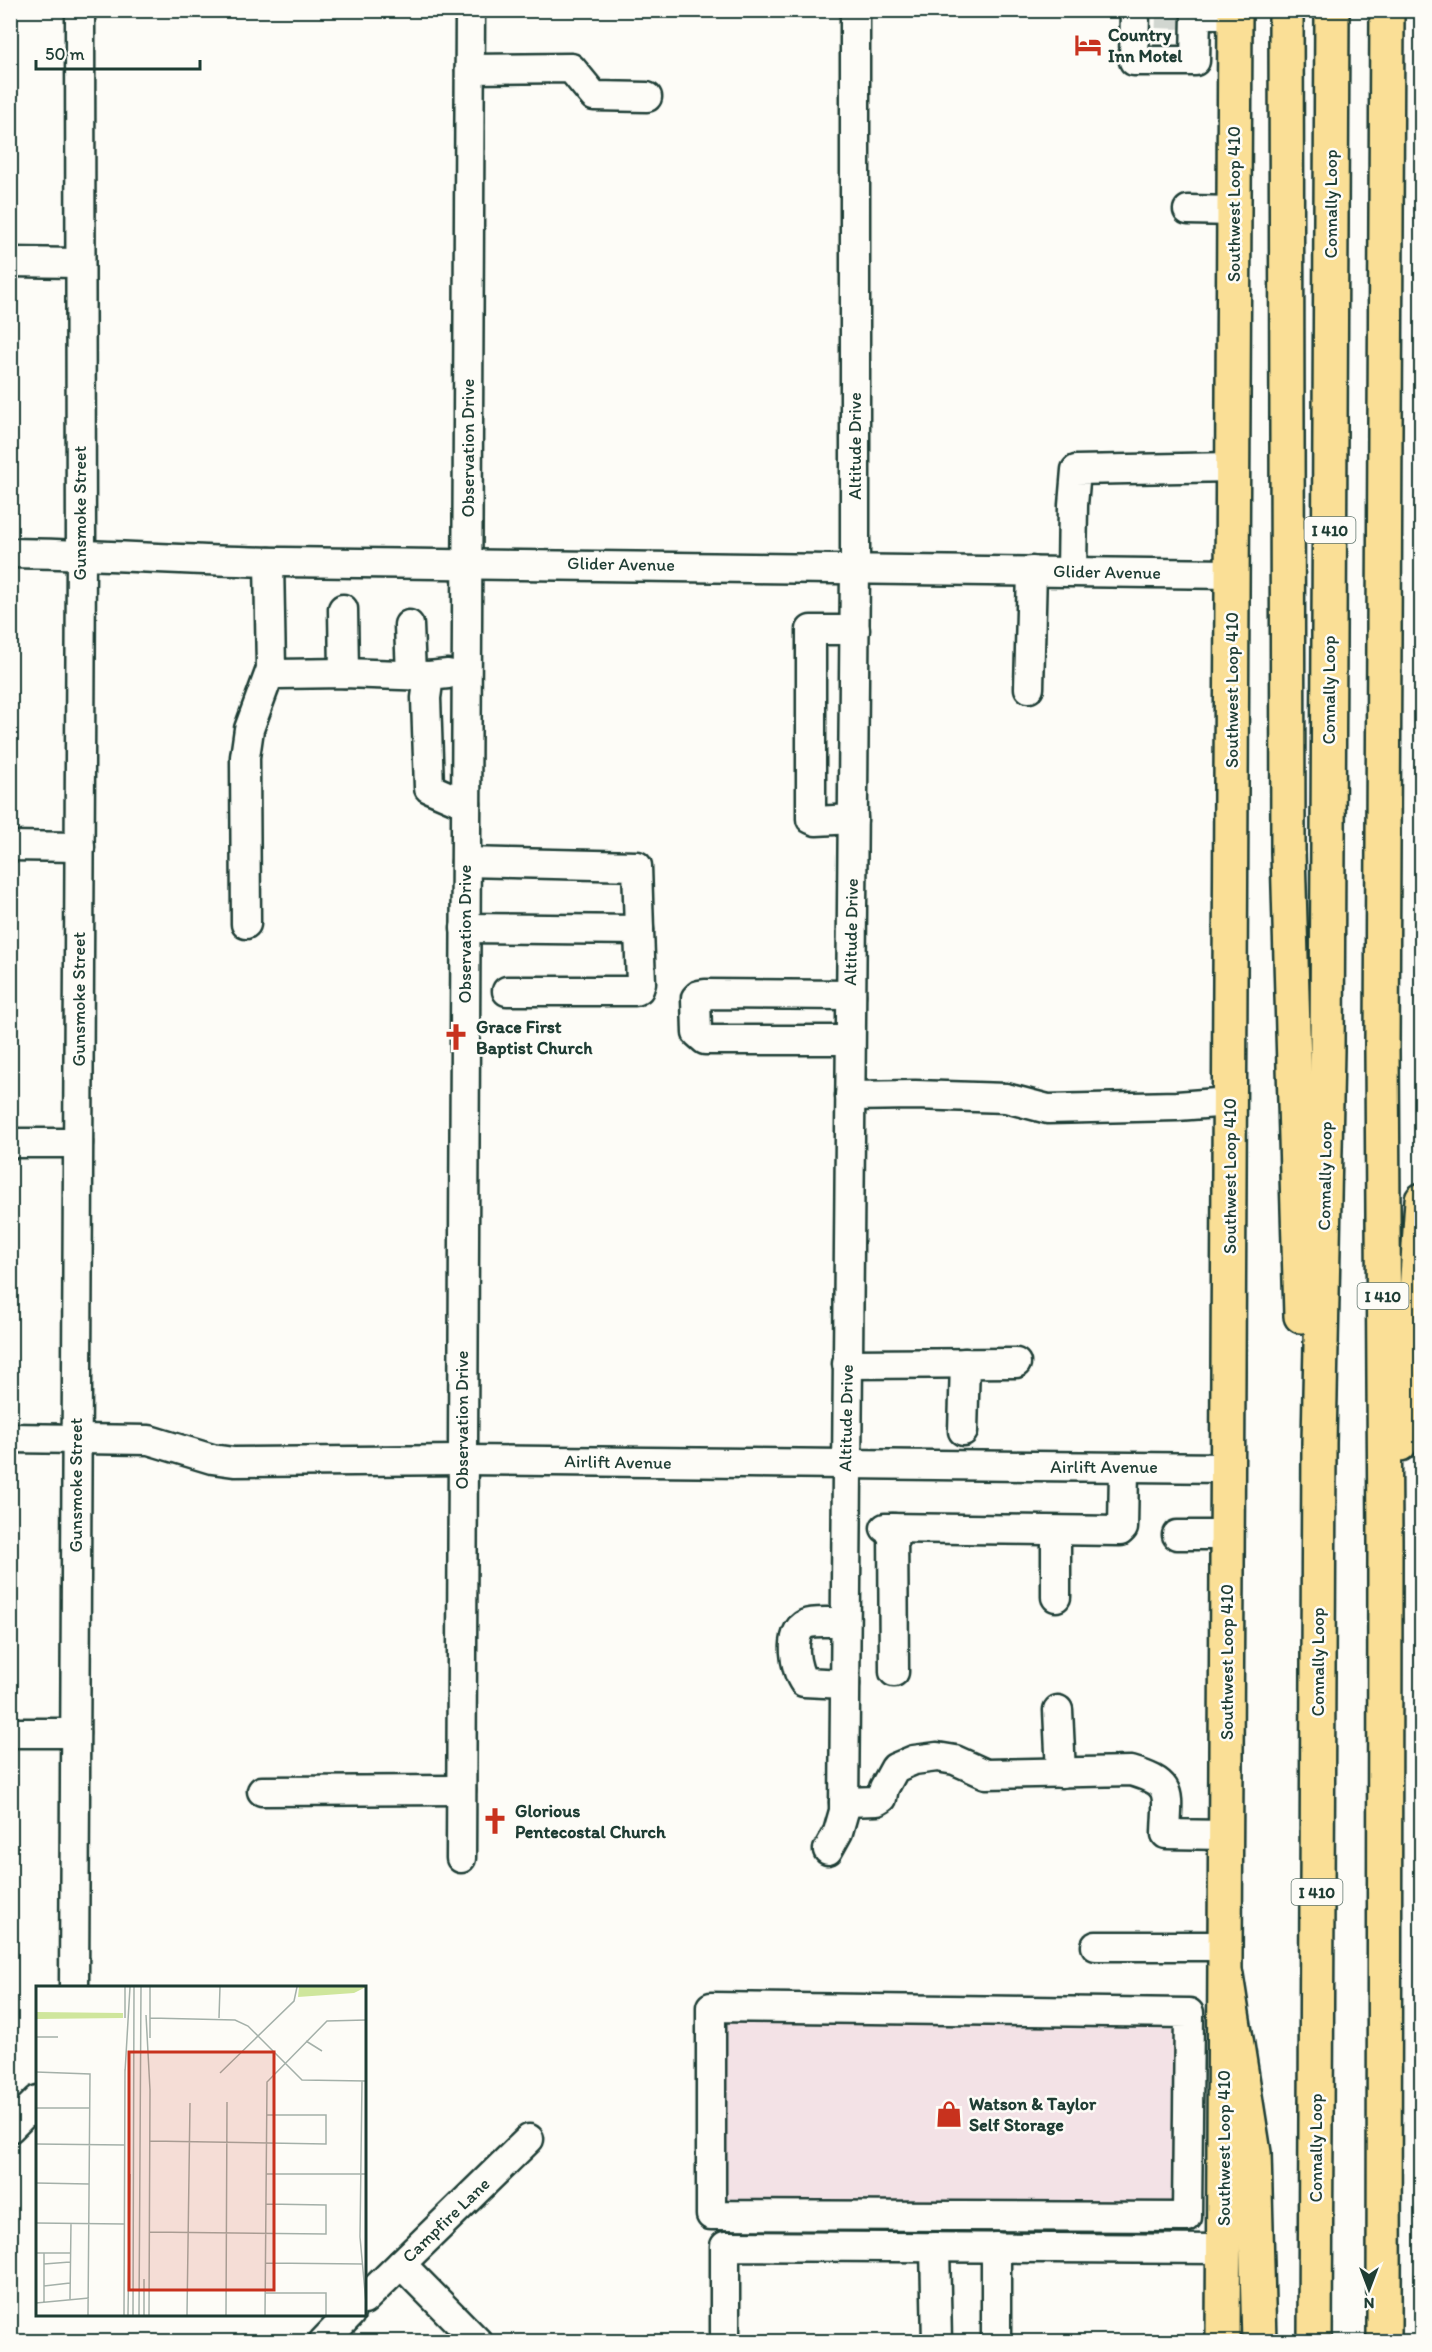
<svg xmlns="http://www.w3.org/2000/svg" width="1432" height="2352" viewBox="0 0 1432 2352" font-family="Itim,sans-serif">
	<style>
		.built { fill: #f3e2e6 }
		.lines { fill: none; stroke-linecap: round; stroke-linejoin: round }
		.minor-tunnel { stroke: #d1d6d0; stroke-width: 28; stroke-dasharray: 28 14; stroke-linecap: butt }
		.minor-casing { stroke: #1f3d34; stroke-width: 33 }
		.major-casing { stroke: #1f3d34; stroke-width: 38 }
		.highway-casing { stroke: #1f3d34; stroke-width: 38 }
		.minor { stroke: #fdfcf7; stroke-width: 28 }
		.major { stroke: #fadf96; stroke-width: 33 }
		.highway { stroke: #fadf96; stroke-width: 33 }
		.labels { text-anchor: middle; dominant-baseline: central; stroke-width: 5; stroke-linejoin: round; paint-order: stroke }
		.shield { fill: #fdfcf7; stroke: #62766e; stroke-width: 1.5 }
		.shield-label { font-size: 16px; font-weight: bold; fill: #1f3d34 }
		.poi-label { font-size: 18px; font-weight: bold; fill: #1f3d34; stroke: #fdfcf7; text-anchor: start }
		.street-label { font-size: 18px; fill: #1f3d34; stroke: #fdfcf7 }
		.inset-road { fill: none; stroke: #a4b0a9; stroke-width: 1.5 }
		.view { fill: #c8321e; fill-opacity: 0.15; stroke: #c8321e; stroke-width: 3 }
		.inset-edge { fill: none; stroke: #1f3d34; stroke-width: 3 }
	</style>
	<rect width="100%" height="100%" fill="#fdfcf7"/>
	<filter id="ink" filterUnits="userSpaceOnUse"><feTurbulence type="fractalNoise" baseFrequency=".0167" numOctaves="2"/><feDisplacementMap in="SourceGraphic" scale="12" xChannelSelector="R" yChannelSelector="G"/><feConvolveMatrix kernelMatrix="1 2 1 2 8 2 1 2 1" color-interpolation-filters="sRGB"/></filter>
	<g filter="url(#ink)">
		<polygon class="built" points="702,1998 1199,2005 1196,2227 698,2223"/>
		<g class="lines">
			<polyline class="minor-tunnel" points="1156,14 1187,15"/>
			<defs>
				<g id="minor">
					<polyline points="1135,10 1134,61 1195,61 1196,14 1235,14"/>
					<polyline points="470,69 571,68 594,96 647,97"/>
					<polyline points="1188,210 1234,211"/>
					<polyline points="10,262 79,263"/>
					<path d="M 10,553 C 101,554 190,561 281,562 C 598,565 915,569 1232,574"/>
					<polyline points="269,562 271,669 278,674 344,673 429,676"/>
					<polyline points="1072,571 1073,505 1076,470 1233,467"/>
					<polyline points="343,609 344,673"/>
					<polyline points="409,625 411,675"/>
					<polyline points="448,674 429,676 426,698 429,788 466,804"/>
					<polyline points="1029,688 1032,571"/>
					<polyline points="853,819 816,821 811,819 811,630 855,630"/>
					<polyline points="10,846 80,847"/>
					<polyline points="246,924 245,757 249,729 271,669"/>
					<polyline points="465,928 639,930 637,866 466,862"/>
					<polyline points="507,991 635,991 639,989 641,983 639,930"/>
					<polyline points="850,1040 705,1040 697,1033 696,998 699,995 705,994 851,995"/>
					<polyline points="850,1096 915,1095 1006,1098 1048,1109 1177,1106 1230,1102"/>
					<polyline points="10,1143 78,1143"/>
					<polyline points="847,1364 1016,1363"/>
					<polyline points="963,1431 965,1363"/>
					<polyline points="10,1438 149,1440 212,1459 234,1462 462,1460 1228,1468"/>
					<polyline points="885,1528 1120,1531 1123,1528 1124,1468"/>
					<polyline points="893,1528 894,1672"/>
					<polyline points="1056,1531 1056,1597"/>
					<polyline points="1177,1535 1227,1535"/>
					<path d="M 845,1684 L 804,1682 C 795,1670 788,1632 806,1624 C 816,1620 834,1623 845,1622"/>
					<polyline points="1058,1710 1061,1773"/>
					<polyline points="10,1733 75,1733"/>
					<polyline points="262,1791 461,1790"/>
					<path d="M 844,1802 L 877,1801 L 882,1798 L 884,1788 L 895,1768 L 914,1760 L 937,1757 L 955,1760 L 986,1774 L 1131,1771 C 1175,1784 1167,1793 1166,1834 L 1226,1835"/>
					<polyline points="828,1850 838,1832 844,1811 855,567 855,10"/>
					<polyline points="461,1858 470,10"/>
					<polyline points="1096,1946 1226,1946"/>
					<polyline points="74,1988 81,554 80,10"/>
					<polygon points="711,2007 1189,2013 1187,2217 711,2215"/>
					<polyline points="10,2128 38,2100"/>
					<polyline points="935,2247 937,2342"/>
					<polyline points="401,2264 478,2342"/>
					<polyline points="364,2300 529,2139"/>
					<polyline points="323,2342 350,2314"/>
					<polyline points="725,2342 725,2246 1224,2249"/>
					<polyline points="996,2342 996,2247"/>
				</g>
				<polyline id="major" points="1223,2342 1235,10"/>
				<g id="highway">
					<polyline points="1286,10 1288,852 1301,1316"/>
					<polyline points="1400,1444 1411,1370 1422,1200"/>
					<polyline points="1226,1975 1254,2153 1259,2342"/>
					<polyline points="1315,2342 1319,1443 1327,1050 1332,10"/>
					<polyline points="1384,2342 1385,1543 1382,1050 1387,10"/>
				</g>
			</defs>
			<use href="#minor" class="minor-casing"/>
			<use href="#major" class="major-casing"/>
			<use href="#highway" class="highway-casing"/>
			<use href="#minor" class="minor"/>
			<use href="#major" class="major"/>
			<use href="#highway" class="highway"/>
		</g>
	</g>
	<defs>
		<symbol id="hotel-bare" viewBox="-9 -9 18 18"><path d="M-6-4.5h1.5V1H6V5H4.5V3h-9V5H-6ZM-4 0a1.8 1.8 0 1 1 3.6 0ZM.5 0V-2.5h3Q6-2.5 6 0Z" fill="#c8321e" stroke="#fdfcf7" stroke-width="2.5" paint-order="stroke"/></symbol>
		<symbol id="church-bare" viewBox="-9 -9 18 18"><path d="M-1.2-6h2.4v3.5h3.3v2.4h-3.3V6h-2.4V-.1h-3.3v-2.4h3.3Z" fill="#c8321e" stroke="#fdfcf7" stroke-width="2.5" paint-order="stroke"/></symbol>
		<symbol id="shop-bare" viewBox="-9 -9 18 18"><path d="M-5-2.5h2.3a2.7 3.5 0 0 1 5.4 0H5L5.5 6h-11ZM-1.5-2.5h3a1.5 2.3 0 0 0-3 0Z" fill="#c8321e" stroke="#fdfcf7" stroke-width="2.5" paint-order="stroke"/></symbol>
	</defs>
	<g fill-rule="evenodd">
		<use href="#hotel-bare" x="1069" y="26" width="38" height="38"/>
		<use href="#church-bare" x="437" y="1018" width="38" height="38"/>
		<use href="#church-bare" x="476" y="1802" width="38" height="38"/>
		<use href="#shop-bare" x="930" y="2095" width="38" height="38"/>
	</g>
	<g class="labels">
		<g class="shield">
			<rect x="1304.5" y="517" width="51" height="26" rx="4.5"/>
			<rect x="1357.5" y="1283" width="51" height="26" rx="4.5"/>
			<rect x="1291.5" y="1879" width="51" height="26" rx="4.5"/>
		</g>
		<g class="shield-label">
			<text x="1330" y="530">I 410</text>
			<text x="1383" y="1296">I 410</text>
			<text x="1317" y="1892">I 410</text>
		</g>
		<g class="poi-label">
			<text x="1108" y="35">Country<tspan x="1108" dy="21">Inn Motel</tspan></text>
			<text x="476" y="1027">Grace First<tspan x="476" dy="21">Baptist Church</tspan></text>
			<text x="515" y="1811">Glorious<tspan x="515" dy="21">Pentecostal Church</tspan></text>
			<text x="969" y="2104">Watson &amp; Taylor<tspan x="969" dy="21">Self Storage</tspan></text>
		</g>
		<g class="street-label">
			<text transform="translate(1234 204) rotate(-90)">Southwest Loop 410</text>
			<text transform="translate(1331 204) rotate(-90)">Connally Loop</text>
			<text transform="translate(855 446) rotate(-90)">Altitude Drive</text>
			<text transform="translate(468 448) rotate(-90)">Observation Drive</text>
			<text transform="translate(80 513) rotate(-90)">Gunsmoke Street</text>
			<text transform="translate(621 564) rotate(1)">Glider Avenue</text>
			<text transform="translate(1107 572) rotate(1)">Glider Avenue</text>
			<text transform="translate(1232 690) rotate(-90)">Southwest Loop 410</text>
			<text transform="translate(1329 690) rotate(-90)">Connally Loop</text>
			<text transform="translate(851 932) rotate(-89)">Altitude Drive</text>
			<text transform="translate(465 934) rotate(-90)">Observation Drive</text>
			<text transform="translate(79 999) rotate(-90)">Gunsmoke Street</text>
			<text transform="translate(1230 1176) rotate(-90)">Southwest Loop 410</text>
			<text transform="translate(1325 1176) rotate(-89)">Connally Loop</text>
			<text transform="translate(846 1418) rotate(-89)">Altitude Drive</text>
			<text transform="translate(462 1420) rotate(-90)">Observation Drive</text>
			<text transform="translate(618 1462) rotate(1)">Airlift Avenue</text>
			<text x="1104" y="1467">Airlift Avenue</text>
			<text transform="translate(76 1485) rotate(-90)">Gunsmoke Street</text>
			<text transform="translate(1227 1662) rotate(-90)">Southwest Loop 410</text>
			<text transform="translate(1318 1662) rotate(-90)">Connally Loop</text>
			<text transform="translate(1224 2148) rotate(-90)">Southwest Loop 410</text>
			<text transform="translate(1316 2148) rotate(-90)">Connally Loop</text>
			<text transform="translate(446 2220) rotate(-44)">Campfire Lane</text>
		</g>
	</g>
	<g transform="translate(36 1986)">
		<rect width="330" height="330" fill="#fdfcf7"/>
		<path d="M 0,26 L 87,27 L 87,32 L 0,33 Z" fill="#cfe69c"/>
		<path d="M 263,1 L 330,1 L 318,7 L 262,11 Z" fill="#cfe69c"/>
		<path class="inset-road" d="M 110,29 L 114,104M 89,32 L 89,1M 114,32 L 199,34 L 212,40 L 266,94 L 330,95M 183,32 L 184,1M 0,51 L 22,51M 114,52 L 114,1M 270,55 L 286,65M 0,86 L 54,88 L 52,329M 89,86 L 94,1M 184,87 L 258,15 L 261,1M 326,95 L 324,251 L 330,317M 0,122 L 53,122M 114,155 L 290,158 L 290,129 L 230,129M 0,158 L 89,159M 230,188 L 330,188M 0,197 L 53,198M 0,237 L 88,238M 113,246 L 290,248 L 290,219 L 230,218M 0,267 L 34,267M 230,277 L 327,278M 8,278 L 34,276M 8,300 L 34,297M 230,307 L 290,307 L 290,329M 34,313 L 35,237M 8,316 L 8,267M 0,317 L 53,312M 88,329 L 89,83M 92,329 L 94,188M 97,329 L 98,1M 103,329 L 105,1M 108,329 L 108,293M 113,329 L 114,103M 151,329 L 154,117M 190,329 L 191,116M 229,329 L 231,96 L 291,35 L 330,34"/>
		<path class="view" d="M 93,66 L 238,66 L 238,304 L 93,304 Z"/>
		<rect width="330" height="330" class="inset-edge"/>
	</g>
	<rect width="1432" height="2352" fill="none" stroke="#fdfcf7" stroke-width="36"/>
	<rect x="18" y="18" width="1396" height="2316" fill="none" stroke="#1f3d34" stroke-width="2" filter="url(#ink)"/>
	<g transform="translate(1369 2289) rotate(180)" stroke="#fdfcf7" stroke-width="4.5" paint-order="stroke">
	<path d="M0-4.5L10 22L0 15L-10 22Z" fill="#1f3d34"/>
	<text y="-9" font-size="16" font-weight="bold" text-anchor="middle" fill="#1f3d34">N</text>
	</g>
	<path d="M36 60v9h164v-9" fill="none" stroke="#1f3d34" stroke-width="3"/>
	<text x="45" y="60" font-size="18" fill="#1f3d34" stroke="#fdfcf7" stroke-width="4.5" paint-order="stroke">50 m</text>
</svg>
